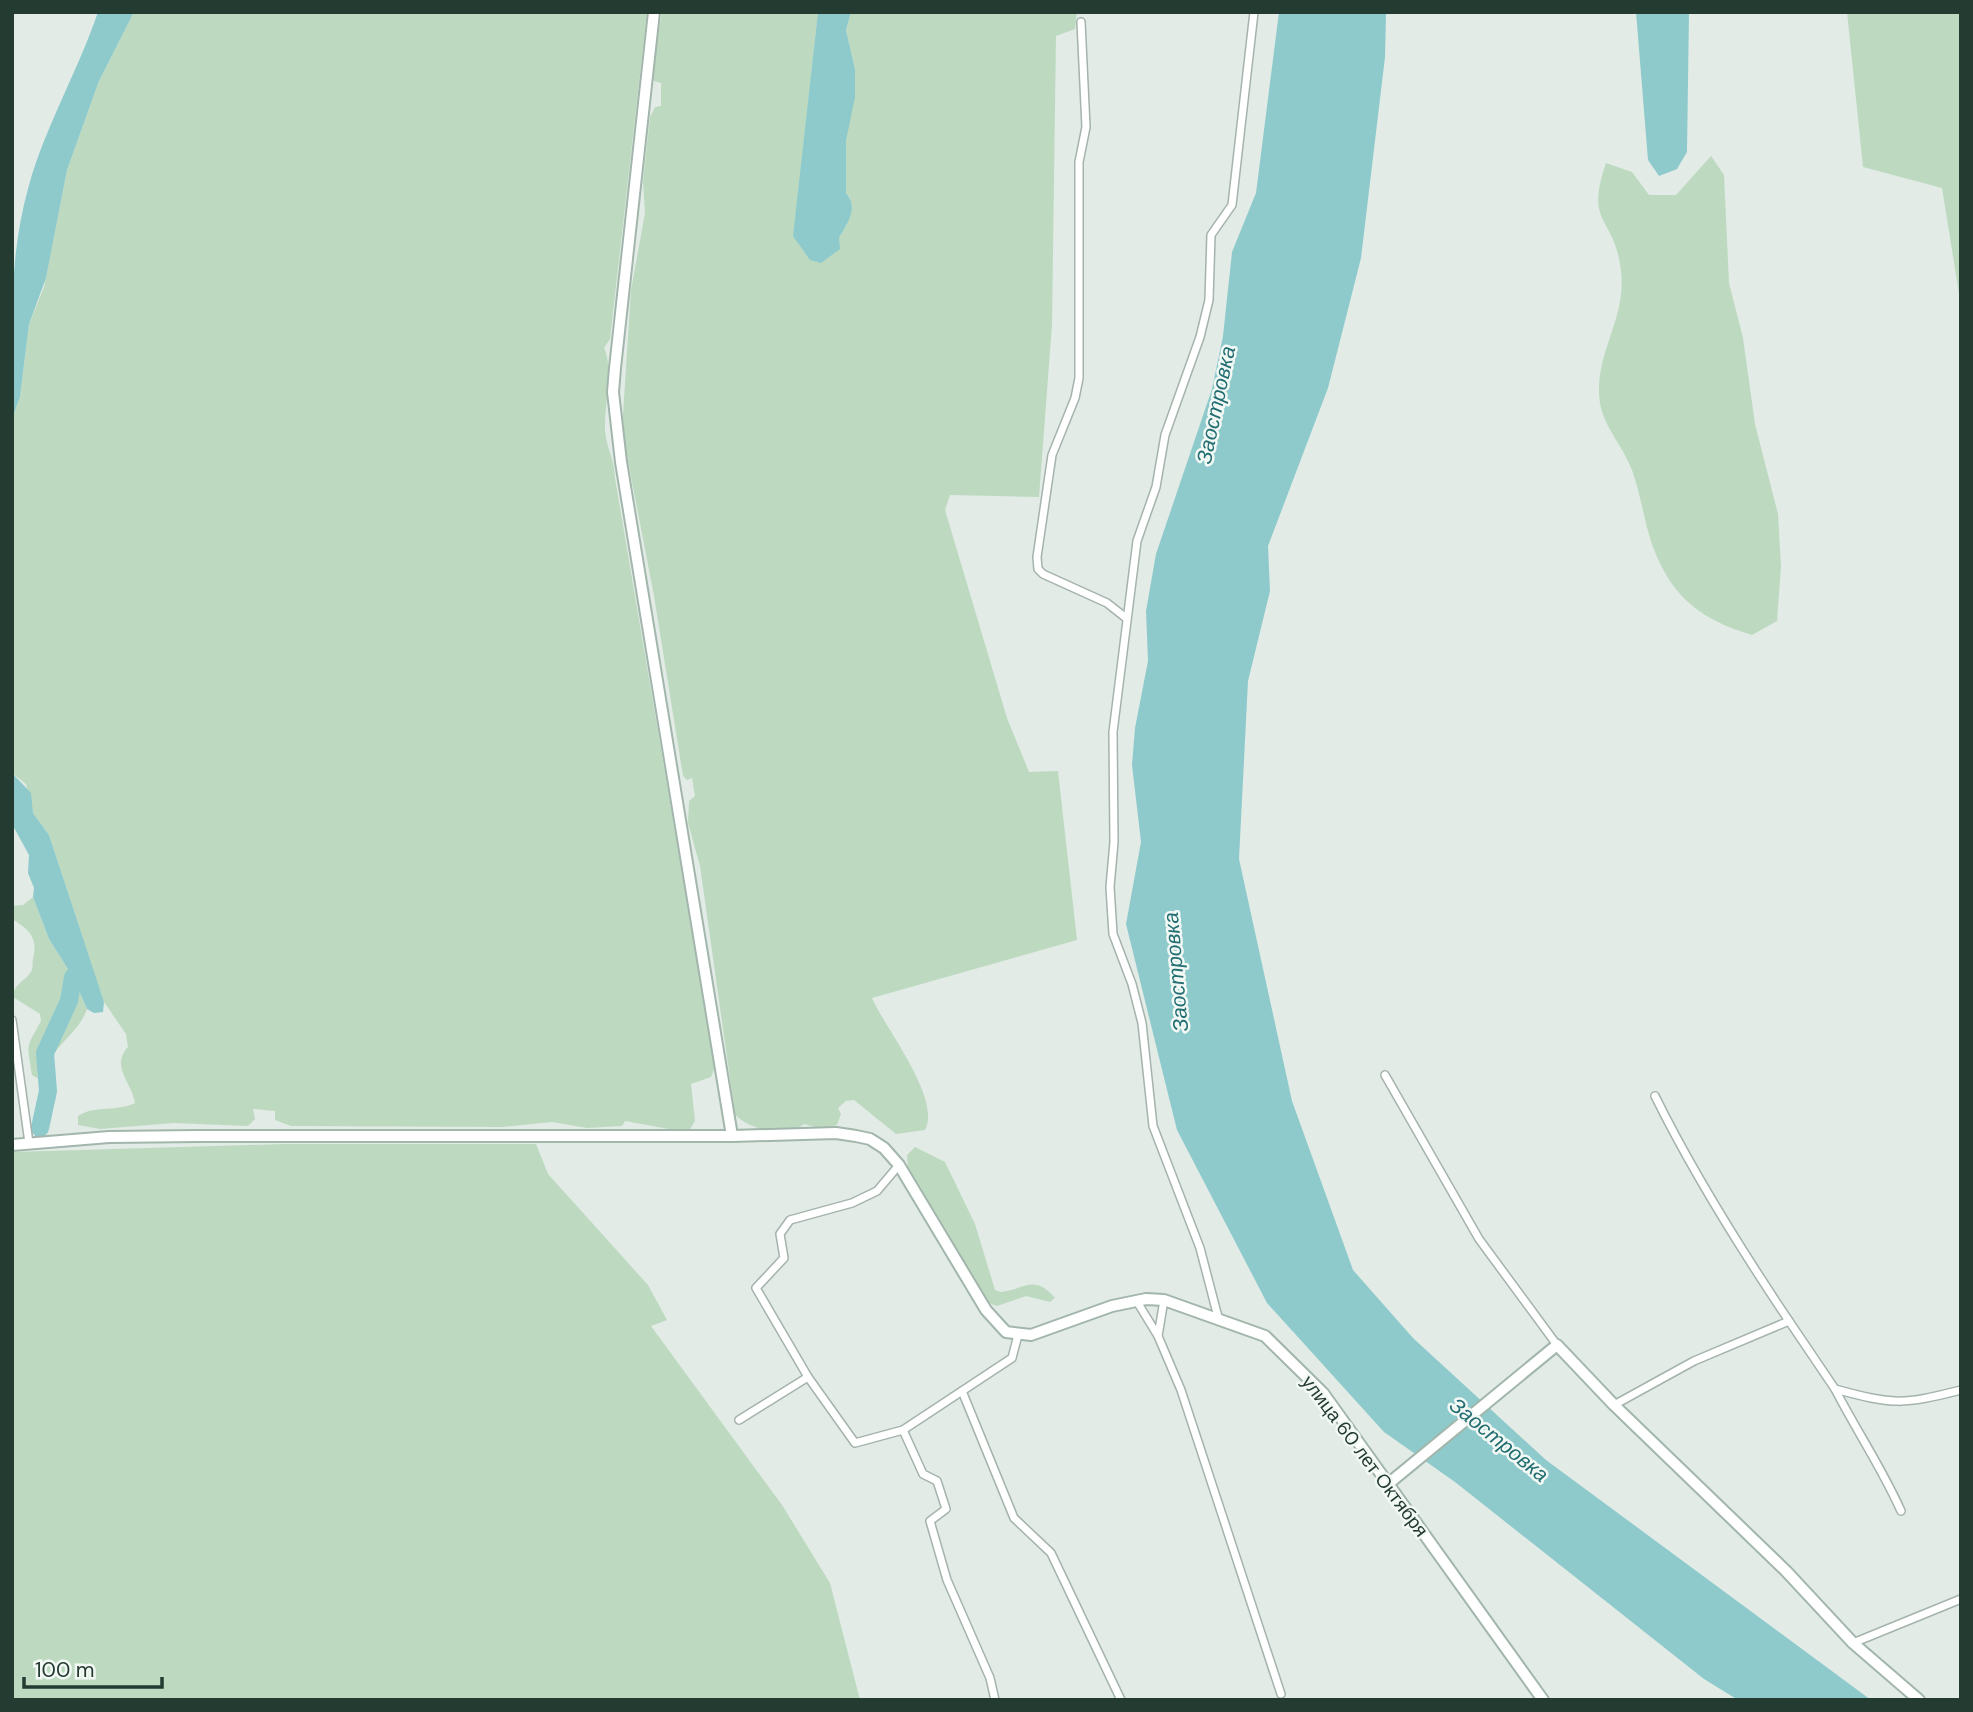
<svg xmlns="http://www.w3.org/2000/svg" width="1973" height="1712" viewBox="0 0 1973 1712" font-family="'DM Sans',sans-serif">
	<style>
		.green { fill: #bddac1 }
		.water { fill: #8ecacc }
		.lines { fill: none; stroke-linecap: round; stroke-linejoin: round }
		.river { stroke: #8ecacc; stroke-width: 18 }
		.street-casing { stroke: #a5b3ac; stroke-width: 10 }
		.secondary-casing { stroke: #a2b6ac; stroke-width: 14 }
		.street { stroke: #fff; stroke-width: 7 }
		.secondary { stroke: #fff; stroke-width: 10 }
		.labels { text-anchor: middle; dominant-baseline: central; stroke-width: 5; stroke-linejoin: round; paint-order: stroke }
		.street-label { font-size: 19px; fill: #243b32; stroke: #f2f8f4 }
		.water-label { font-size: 21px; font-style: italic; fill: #236e72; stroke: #f2f8f4 }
	</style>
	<rect width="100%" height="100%" fill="#e2ebe6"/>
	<g class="green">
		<path d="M 134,12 L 647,12 L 610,339 L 604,348 C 614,368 604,406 605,430 C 606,447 615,461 615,478 L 715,1067 L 711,1077 L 691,1084 L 695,1121 L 690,1129 L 674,1130 L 625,1121 L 622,1126 L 587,1128 L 552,1122 L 503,1127 L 291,1126 L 275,1120 L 275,1111 L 253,1109 L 255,1119 L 248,1126 L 174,1123 L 100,1129 L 78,1125 L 78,1116 C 94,1105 117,1112 135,1103 C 132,1082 110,1067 128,1047 L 126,1034 L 104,1002 L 94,973 L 49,835 L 33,813 L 26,784 L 12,773 L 12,419 L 20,397 L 29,324 L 44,287 L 67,170 L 99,81 Z"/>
		<path d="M 662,12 L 818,12 L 794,236 L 839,238 L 847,224 L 850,198 L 846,193 L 846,141 L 855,69 L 846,30 L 851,12 L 1077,12 L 1075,29 L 1056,36 L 1052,325 L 1039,497 L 950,495 L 945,510 L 1007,718 L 1029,772 L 1058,771 L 1077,940 L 872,998 C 885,1028 942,1099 925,1130 L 896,1134 L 854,1100 L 846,1101 L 838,1108 L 841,1114 L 837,1125 L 823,1129 L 804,1124 C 788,1138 747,1130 735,1114 L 700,866 L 688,823 L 689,801 L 695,796 L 692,778 L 687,780 L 683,776 L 654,596 L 622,430 L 631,290 L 645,213 L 643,181 L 650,117 L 655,107 L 661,106 L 661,83 L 654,81 L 651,75 Z"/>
		<polygon points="1847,12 1961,12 1961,306 1942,188 1863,167"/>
		<path d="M 1711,156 L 1724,175 L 1729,283 L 1743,338 L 1755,424 L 1778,514 L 1781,567 L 1777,621 L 1752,635 C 1702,620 1672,598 1653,547 C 1644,522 1641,495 1632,470 C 1620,439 1598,424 1599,388 C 1600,344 1629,312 1620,264 C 1612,215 1585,224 1606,163 L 1632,172 L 1649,195 L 1676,195 Z"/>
		<path d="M 33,897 L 49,939 L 73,977 L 87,1009 C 80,1029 64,1039 53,1055 C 46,1063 47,1073 37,1078 L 32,1075 C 27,1043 25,1050 41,1021 L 40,1014 L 13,997 C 14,982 26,982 32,970 C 33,967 32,963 33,959 C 38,938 30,930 12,919 L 12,906 L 23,905 Z"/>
		<polygon points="284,1144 536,1144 548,1174 648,1285 667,1320 651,1326 782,1505 830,1583 860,1700 12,1700 12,1152"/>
		<path d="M 915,1147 L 945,1162 L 975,1224 L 995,1290 L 1001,1292 C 1026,1289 1034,1274 1055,1298 L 1050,1302 L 1026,1296 L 997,1306 L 986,1302 L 908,1168 L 907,1155 Z"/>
	</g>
	<g class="water">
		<path d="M 98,12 L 134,12 L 99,81 L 67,170 L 46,278 L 29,324 L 20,397 L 12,419 C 12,340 7,262 29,185 C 46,125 78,71 98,12 Z"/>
		<path d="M 818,12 L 851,12 L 846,30 L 855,69 L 855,97 L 846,141 L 846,193 C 859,208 847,224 839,238 L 840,249 L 821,263 L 810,260 L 793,236 Z"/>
		<polygon points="1279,12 1386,12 1385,57 1361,258 1328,388 1268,546 1270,591 1248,681 1239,859 1292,1101 1353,1270 1413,1338 1546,1460 1871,1700 1738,1700 1704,1679 1455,1482 1384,1432 1267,1303 1177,1130 1126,924 1141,842 1132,765 1135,728 1148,661 1146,611 1156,554 1212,389 1223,336 1232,252 1256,193"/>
		<polygon points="1636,12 1689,12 1687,152 1677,169 1659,176 1648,160"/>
		<polygon points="12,773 31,793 33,813 49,835 104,1002 103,1012 94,1013 87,1009 73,977 49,939 33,897 34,888 28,873 29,855 12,824"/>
	</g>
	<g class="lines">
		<polyline class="river" points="40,1128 48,1091 45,1053 69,1001 73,977"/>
		<defs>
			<g id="street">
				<polyline points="1081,22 1086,127 1079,162 1079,378 1075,398 1052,455 1037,557 1038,569 1043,574 1107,603 1126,618"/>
				<polyline points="12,1020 29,1143"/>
				<polyline points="1385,1075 1479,1239 1557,1345"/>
				<path d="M 1655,1096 C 1694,1175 1740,1248 1789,1321"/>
				<polyline points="1136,1300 1158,1336"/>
				<polyline points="1164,1300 1158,1336 1181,1390 1281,1694"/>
				<polyline points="1218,1317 1200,1248 1153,1126 1142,1023 1132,984 1113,934 1110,887 1114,842 1113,732 1137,541 1156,487 1165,435 1200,337 1209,300 1211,235 1232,205 1254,12"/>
				<polyline points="808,1377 756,1288 784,1258 780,1234 790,1220 852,1203 877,1191 899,1165"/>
				<path d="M 1835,1389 C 1856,1430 1882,1468 1901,1511"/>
				<polyline points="962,1391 1014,1518 1051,1553 1121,1700"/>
				<path d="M 1614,1405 L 1694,1361 L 1789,1321 L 1835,1389 C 1894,1405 1902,1405 1961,1390"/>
				<polyline points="739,1420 808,1377 855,1443 903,1430 1012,1358 1018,1335"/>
				<polyline points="903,1430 923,1474 937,1481 946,1509 930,1521 947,1580 990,1678 995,1700"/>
				<polyline points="1853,1643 1961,1599"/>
			</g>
			<g id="secondary">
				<polyline points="654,12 615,368 613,392 621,462 732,1136"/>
				<polyline points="12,1145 109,1137 197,1136 732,1136 836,1133 856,1136 870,1139 884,1148 899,1165 986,1310 1006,1332 1031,1335 1112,1306 1146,1299 1164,1300 1265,1336 1323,1393 1543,1700"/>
				<polyline points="1388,1484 1557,1345 1614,1405 1786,1571 1853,1643 1919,1700"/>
			</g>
		</defs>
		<use href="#street" class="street-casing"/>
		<use href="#secondary" class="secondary-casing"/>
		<use href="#street" class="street"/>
		<use href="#secondary" class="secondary"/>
	</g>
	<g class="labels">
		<g class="street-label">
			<text transform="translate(1365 1456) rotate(53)">улица 60 лет Октября</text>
		</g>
		<g class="water-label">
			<text transform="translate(1216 405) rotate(-78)">Заостровка</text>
			<text transform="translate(1176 972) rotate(-95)">Заостровка</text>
			<text transform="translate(1499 1440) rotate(39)">Заостровка</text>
		</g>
	</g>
	<rect width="1973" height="1712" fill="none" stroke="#243b32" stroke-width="28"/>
	<path d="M24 1677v10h138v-10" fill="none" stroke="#243b32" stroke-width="3.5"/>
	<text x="35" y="1677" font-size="21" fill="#243b32" stroke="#f2f8f4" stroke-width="5" paint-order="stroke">100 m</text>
</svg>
